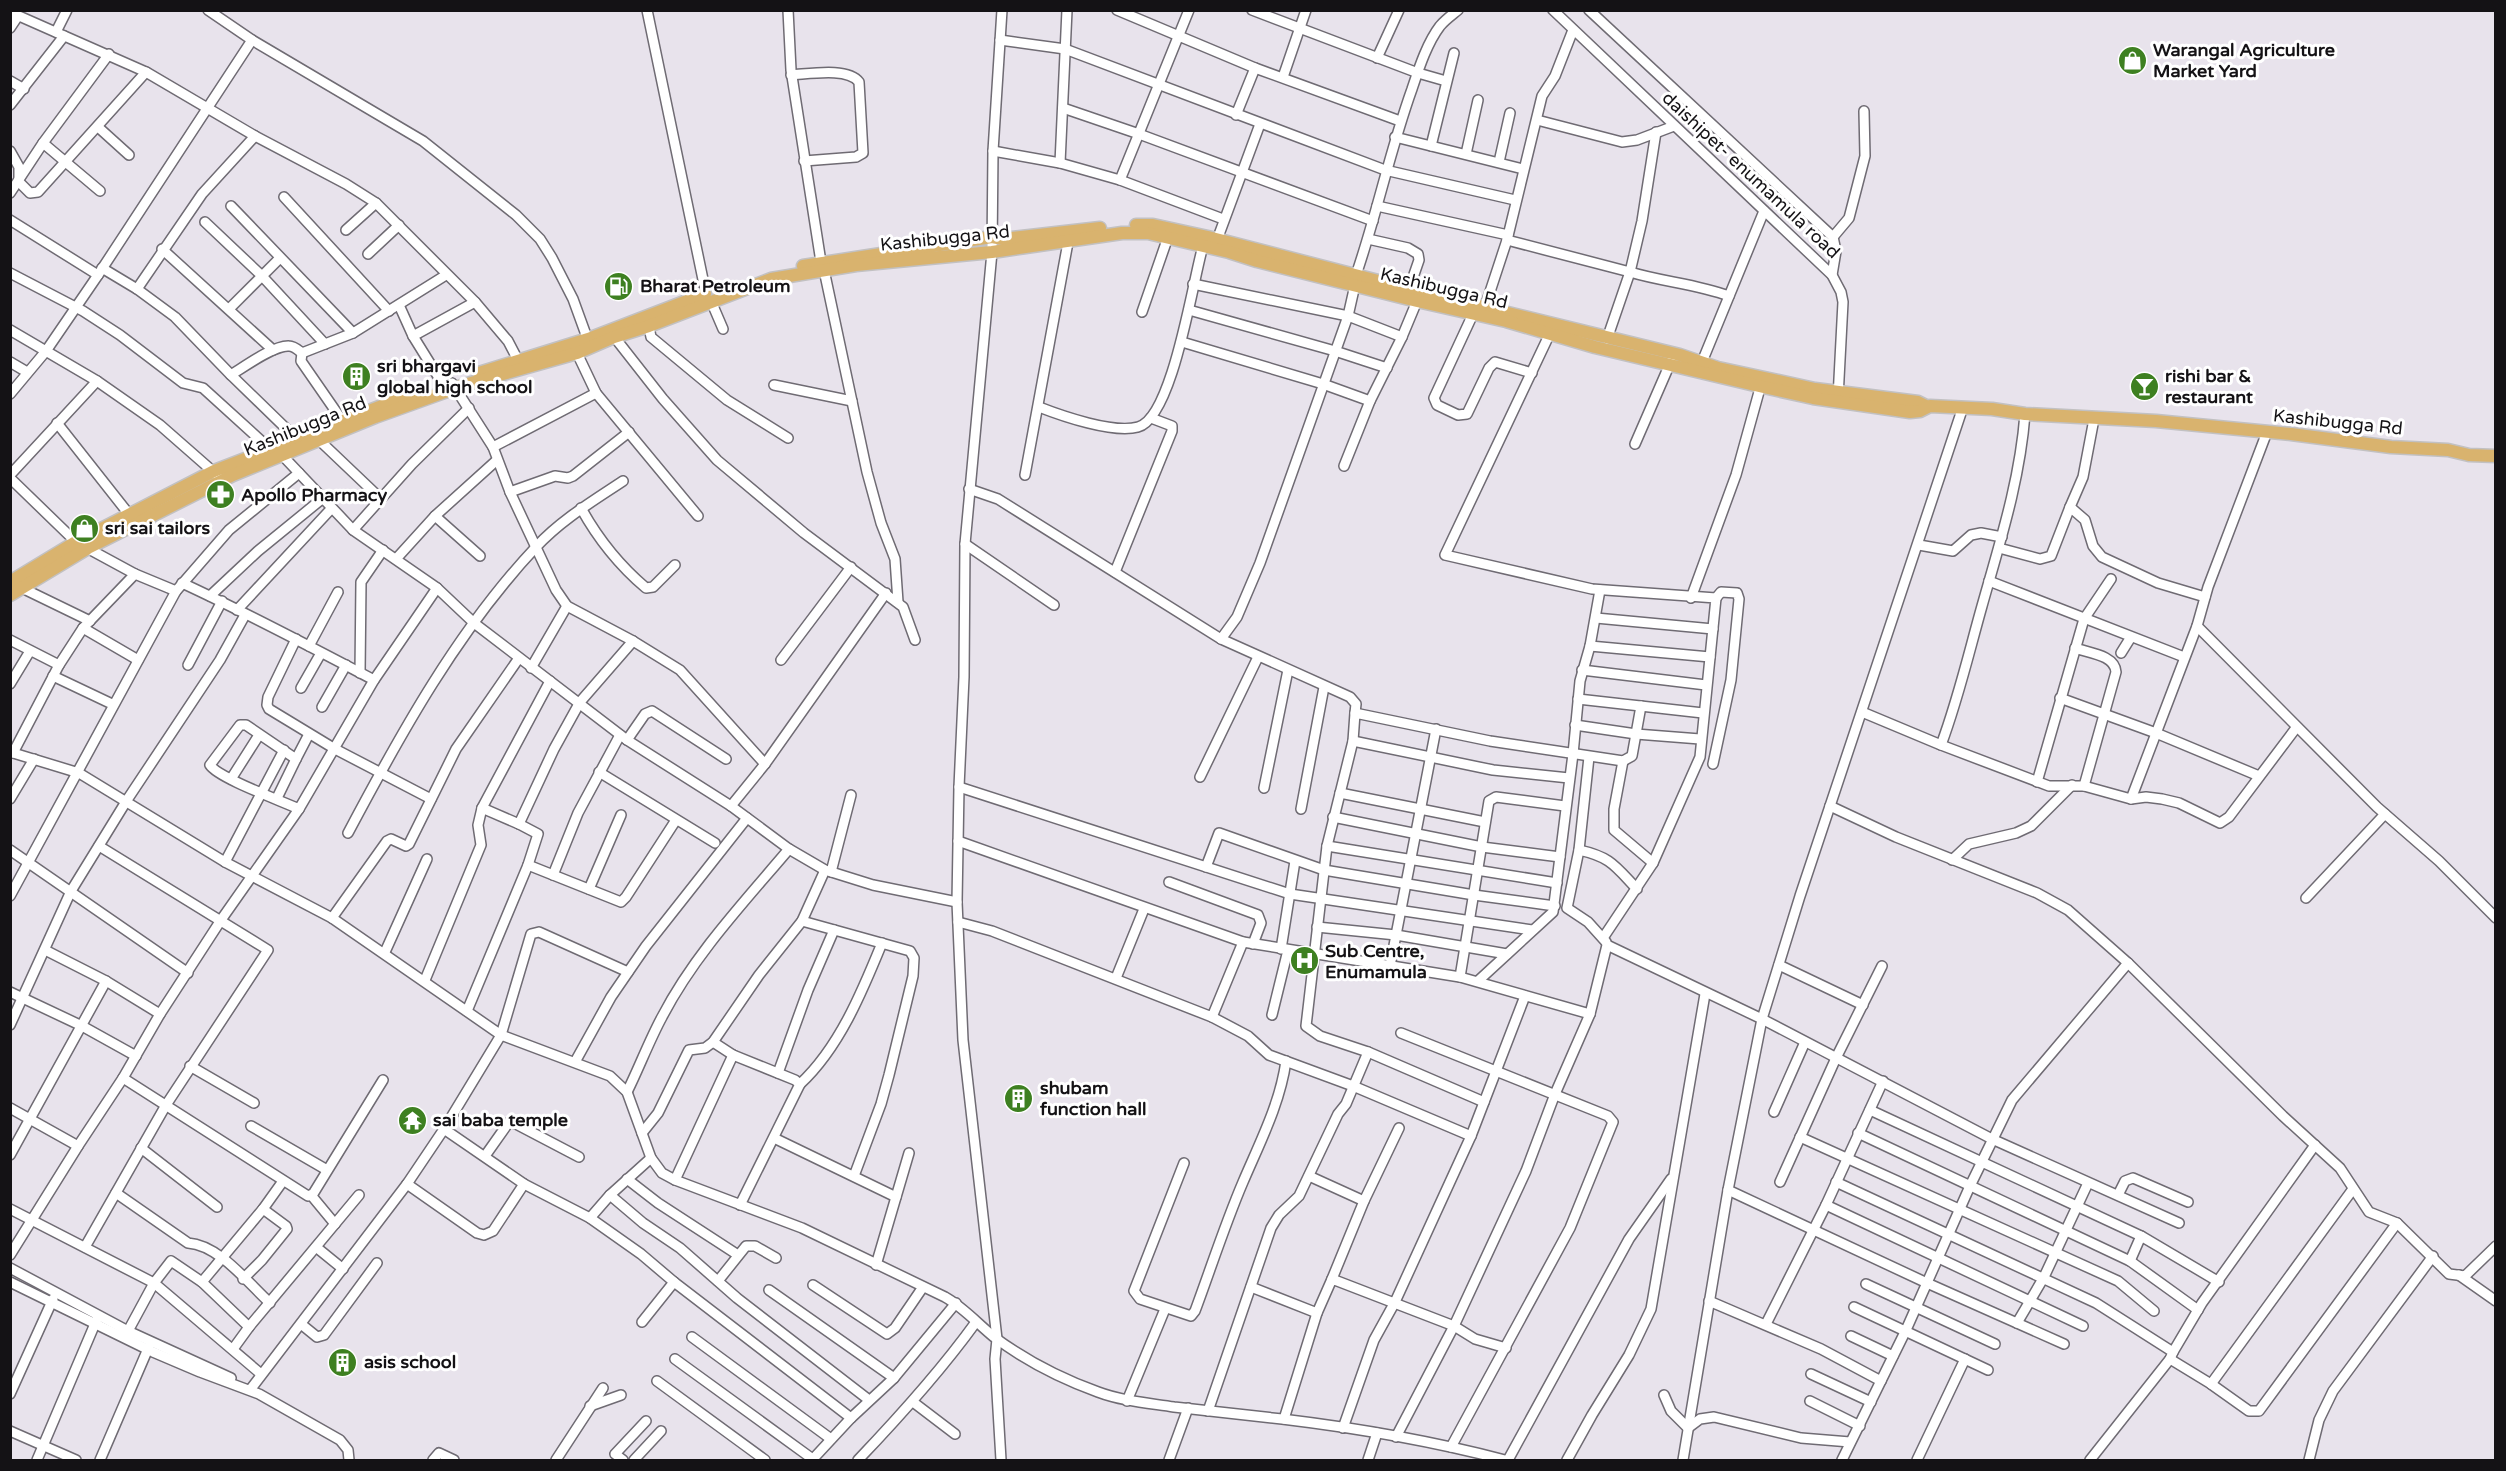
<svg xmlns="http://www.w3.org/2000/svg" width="2506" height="1471" viewBox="0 0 2506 1471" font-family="'Varela Round',sans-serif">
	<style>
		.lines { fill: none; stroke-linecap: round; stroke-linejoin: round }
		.minor-casing { stroke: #6f6b73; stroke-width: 12 }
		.major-casing { stroke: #c2c1c2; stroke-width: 15 }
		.minor { stroke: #fff; stroke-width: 9 }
		.major { stroke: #d9b36e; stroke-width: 12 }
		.labels { text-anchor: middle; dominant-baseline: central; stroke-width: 6; stroke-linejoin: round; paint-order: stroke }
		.poi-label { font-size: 18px; font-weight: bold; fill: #141215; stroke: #fff; text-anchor: start }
		.street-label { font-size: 18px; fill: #141215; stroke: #fff }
	</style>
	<rect width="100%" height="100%" fill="#e8e3ec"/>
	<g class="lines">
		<defs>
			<g id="minor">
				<polyline points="208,10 252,40 423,141 516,215 540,239 552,258 573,299 589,343"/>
				<polyline points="647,10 706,294"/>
				<polyline points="788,10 791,70 821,262"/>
				<polyline points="1117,10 1255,68 1400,121"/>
				<polyline points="1252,10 1418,73 1446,81"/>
				<polyline points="1553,10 1832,275 1841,292 1843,302 1838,398"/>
				<polyline points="1589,10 1833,237 1836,251 1832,275"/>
				<polyline points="10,12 146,72 255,136 346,184 376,203 475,302 508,341 520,364"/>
				<polyline points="10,28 18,16"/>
				<polyline points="56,32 67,10"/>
				<polyline points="1000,40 1065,49 1385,170 1515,200"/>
				<polyline points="1377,58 1399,10"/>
				<path d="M 791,75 C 809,74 848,67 859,82 L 863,153 L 856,157 L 804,161"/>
				<polyline points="1283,77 1306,10"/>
				<polyline points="10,81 24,89"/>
				<polyline points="10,105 64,36"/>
				<polyline points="1063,108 1139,134 1373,221"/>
				<polyline points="1236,115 1255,68"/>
				<polyline points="1537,120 1622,142 1637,140 1674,126"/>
				<polyline points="98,127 129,155"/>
				<polyline points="1395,137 1523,169"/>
				<polyline points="43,143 100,191"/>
				<polyline points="1431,146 1454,53"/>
				<polyline points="10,151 19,167 19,182 30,193 38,192 146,72"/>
				<polyline points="993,151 1060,163 1120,180 1223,219"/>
				<polyline points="1466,154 1478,100"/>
				<polyline points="1499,162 1510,113"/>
				<polyline points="1060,163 1067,10"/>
				<polyline points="1120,180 1189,10"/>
				<polyline points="10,193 43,143 109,54"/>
				<polyline points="284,197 389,311"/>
				<polyline points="231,206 353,333"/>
				<polyline points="1377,206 1508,235"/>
				<polyline points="10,220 98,275"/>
				<polyline points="205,222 262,276 325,344"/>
				<polyline points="346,230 376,203"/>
				<polyline points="1833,237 1849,218 1865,156 1864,111"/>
				<polyline points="1368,239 1408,248 1418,254 1419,260 1409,289"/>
				<polyline points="1217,240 1260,124"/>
				<polyline points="1507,240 1630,272 1642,221 1656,132"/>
				<polyline points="162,249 273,350"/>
				<polyline points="368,254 399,225"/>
				<polyline points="102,268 137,289 175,317 231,375 300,442"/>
				<polyline points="824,270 867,472 881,523 895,559 898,602"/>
				<polyline points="10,273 83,311 120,335 183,383 203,388 269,448 282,455 353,530 437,588 474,623 627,740 731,806 789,849 825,870 873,885 957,902"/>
				<path d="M 1356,275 C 1377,214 1390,150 1412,89 C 1419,68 1427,43 1440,26 C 1445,20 1452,15 1458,10"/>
				<polyline points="1193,284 1348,316 1402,337"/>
				<polyline points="137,289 202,194 255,136"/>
				<polyline points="711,301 723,329"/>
				<polyline points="399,305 413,336 444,386"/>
				<polyline points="1485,307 1507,240 1542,96 1555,76 1573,30"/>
				<polyline points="229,309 280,258"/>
				<polyline points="1189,310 1335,351 1387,368"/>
				<polyline points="1142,312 1168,237"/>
				<polyline points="1473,314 1434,398 1437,405 1458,415 1467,414 1489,368 1495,362 1532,373"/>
				<polyline points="648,322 651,337 727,400 788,438"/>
				<polyline points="1552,329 1445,555 1592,589 1716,598 1700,757 1653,863 1603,938"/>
				<polyline points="10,330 97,381 160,425 217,475"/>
				<polyline points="612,334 663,399 717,460 804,533 903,607 915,640"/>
				<polyline points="413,336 475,302"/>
				<path d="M 1607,339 L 1630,272 C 1663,282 1697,284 1729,296"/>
				<polyline points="1182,342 1323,384 1370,401"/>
				<polyline points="302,353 301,361 346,426"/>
				<polyline points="577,353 596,393 698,516"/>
				<polyline points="10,362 27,372"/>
				<polyline points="1702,362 1764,211"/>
				<path d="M 231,375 C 244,367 274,345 289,346 C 294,346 298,350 302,353 L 353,333 L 446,275"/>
				<polyline points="452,383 493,447 510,492 556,590 567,606 633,641 680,670 765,764"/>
				<polyline points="774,385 852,401"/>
				<polyline points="10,394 46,351 98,275 252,40"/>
				<path d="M 1039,407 C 1062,416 1114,434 1138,427 C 1173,418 1193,279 1203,246"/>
				<polyline points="2094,419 2083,477 2070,507 2085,520 2093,546 2102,557 2158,583 2205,597"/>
				<polyline points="57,423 128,513"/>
				<polyline points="319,440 381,499"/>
				<polyline points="1635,444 1672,359"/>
				<polyline points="493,447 596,393"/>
				<polyline points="1344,466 1370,401 1402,337 1417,301"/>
				<polyline points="10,475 97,381"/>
				<polyline points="1025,475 1069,237"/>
				<polyline points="10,478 76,542 135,574 176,591"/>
				<polyline points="969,489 998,499 1221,639 1350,697 1356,704 1355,713"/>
				<polyline points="510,492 555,476 568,478 573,476 629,432"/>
				<path d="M 581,508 C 597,537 620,566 646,588 L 653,587 L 675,565"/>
				<polyline points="435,516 480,556"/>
				<polyline points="353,530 412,464 469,408"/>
				<polyline points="965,544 1054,605"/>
				<polyline points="1919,545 1953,551 1971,535 1981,533 2002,537"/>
				<polyline points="1999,548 2040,559 2051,556 2070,507"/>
				<polyline points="396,559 435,516 497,460"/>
				<polyline points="1115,572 1172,431 1172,426 1151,418"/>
				<polyline points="1989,581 2184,657"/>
				<path d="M 182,583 C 247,613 311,647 374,680"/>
				<polyline points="22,588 90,621"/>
				<polyline points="210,596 258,551 323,498"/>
				<polyline points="1691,598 1736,475 1762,381"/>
				<polyline points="237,610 331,509"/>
				<polyline points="1596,618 1713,629"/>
				<polyline points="2197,626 2377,807 2439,861 2496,918"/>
				<polyline points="83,628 138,660"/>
				<polyline points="296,639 268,697 267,705 269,709 335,749 431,799"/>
				<polyline points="1221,639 1237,617 1260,563 1348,316 1355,285"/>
				<polyline points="10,640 59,665"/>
				<polyline points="309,646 338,592"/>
				<polyline points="1590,646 1710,657"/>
				<path d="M 2075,648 C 2089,653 2115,655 2116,672 L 2084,786"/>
				<polyline points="2121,653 2131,637"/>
				<polyline points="781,660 851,567"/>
				<polyline points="188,665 222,601"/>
				<polyline points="531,668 567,606"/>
				<polyline points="1582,670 1706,685"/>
				<polyline points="360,673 361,582 383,550"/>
				<polyline points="53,676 112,704"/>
				<polyline points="10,684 30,651"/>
				<polyline points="301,688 321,653"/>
				<polyline points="2060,698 2156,733 2259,776"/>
				<polyline points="1578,699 1703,713"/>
				<polyline points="322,707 346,665"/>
				<polyline points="1862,712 1941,745 2049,786 2084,786 2131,799 2146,797 2162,799 2179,803 2220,823 2229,817 2296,728"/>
				<polyline points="1575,725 1636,734 1700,739"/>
				<polyline points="627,740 645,714 652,711 726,759"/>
				<polyline points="1353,741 1493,770 1569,778"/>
				<path d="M 1941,745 C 1958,700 1969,652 1982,606 C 2000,542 2020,480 2025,414"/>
				<path d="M 10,752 L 79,773 L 225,862 L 332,918 L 501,1035 L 610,1076 L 627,1092 L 651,1158 L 662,1173 L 675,1180 L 802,1228 L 945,1297 C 963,1307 978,1324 994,1337 C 1025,1360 1062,1379 1098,1392 C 1122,1401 1148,1403 1174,1407 C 1210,1411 1246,1415 1282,1419 C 1357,1428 1432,1441 1505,1460"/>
				<polyline points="13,753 59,665 83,628 135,574"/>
				<polyline points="1589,757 1579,850 1567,908 1588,922 1606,942"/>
				<polyline points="1623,761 1614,809 1614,830 1653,863"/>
				<polyline points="1713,764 1731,680 1739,599 1737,593 1721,592 1716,598"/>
				<polyline points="599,772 715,843"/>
				<polyline points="1200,777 1258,657"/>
				<polyline points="231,779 259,735"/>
				<polyline points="2037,782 2084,619 2111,579"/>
				<polyline points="959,787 1290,894 1532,930"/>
				<polyline points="1264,788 1288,670"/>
				<polyline points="1340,793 1485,822"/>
				<polyline points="277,798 296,759"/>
				<polyline points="10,799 34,759"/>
				<polyline points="2131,799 2197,626 2208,587 2267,432"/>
				<polyline points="731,806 765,764 886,593"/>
				<polyline points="1830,806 1896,837 2037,893 2068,910 2128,963 2283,1116 2340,1168 2369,1212 2397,1223 2449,1274 2465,1276 2496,1246"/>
				<polyline points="482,808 519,824"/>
				<path d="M 299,809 C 282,801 218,778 210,765 L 240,725 L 246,725 L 296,759 L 309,734"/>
				<polyline points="1301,809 1324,687"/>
				<polyline points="1333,817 1482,847 1560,857"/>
				<path d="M 348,833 C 401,733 458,630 536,547 C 561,520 593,501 623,481"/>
				<polyline points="958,841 1243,942 1460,977 1590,1014 1607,945 1762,1019 1992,1139 2179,1223"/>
				<polyline points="1327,846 1557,883"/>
				<polyline points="10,850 188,973"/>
				<path d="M 1579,850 C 1611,857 1615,866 1637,889"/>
				<polyline points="1952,860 1969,844 2016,833 2031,826 2072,785"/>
				<polyline points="225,862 284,750"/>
				<polyline points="528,865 621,902 626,897 676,820"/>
				<polyline points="1206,867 1219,833 1324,870 1474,895 1555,906"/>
				<polyline points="831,872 851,795"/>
				<polyline points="553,875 578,813 620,735"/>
				<polyline points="1169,882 1258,915 1261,923 1253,944"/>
				<polyline points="589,889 621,815"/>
				<polyline points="10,896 176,591 229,530 299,473"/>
				<polyline points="2306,898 2385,814"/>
				<polyline points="332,918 387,841 391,839 406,846 409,844 456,749 519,658"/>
				<polyline points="802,921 910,951 914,958 913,976 889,1075 881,1104 854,1176"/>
				<polyline points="958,922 992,931 1212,1017 1243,942"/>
				<polyline points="1317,927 1396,935 1507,954"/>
				<polyline points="1281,949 1295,861"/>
				<polyline points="45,950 106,981 160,1014"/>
				<polyline points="385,952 427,859"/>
				<polyline points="1779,965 1863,1005"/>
				<polyline points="1390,966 1436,729"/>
				<polyline points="1460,977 1489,801 1496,797 1565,806"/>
				<polyline points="1116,978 1144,909"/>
				<polyline points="425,980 481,845 478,825 482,808 550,681"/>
				<polyline points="1478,981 1553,912 1573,754 1580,681 1590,646 1600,590"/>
				<polyline points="10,992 82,1026 136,1056"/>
				<polyline points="467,1011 528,865 538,834 519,824 554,749 580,702 633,641"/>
				<polyline points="1272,1015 1288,950"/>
				<polyline points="1212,1017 1248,1036 1269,1055 1353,1086 1471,1136"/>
				<polyline points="10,1025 71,891 127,800 220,660 245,615"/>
				<polyline points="1401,1033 1608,1116 1613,1122 1570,1228 1451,1447"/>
				<polyline points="713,1042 733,1055 795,1080 800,1084 740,1205"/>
				<polyline points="575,1062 611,997 646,946 747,818"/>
				<polyline points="190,1066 254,1103"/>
				<polyline points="778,1073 808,990 834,930"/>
				<polyline points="123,1078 308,1196 313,1194 383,1080"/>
				<path d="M 800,1084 C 839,1048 862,992 882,943"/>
				<path d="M 627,1092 C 639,1068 649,1041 662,1017 C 694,955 745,901 789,849"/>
				<polyline points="1484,1102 1368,1052 1320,1036 1306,1026 1327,846 1353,741 1355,713 1490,741 1623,761 1632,756 1641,706"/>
				<polyline points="10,1108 78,1146"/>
				<polyline points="1870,1110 2141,1236 2219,1282"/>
				<polyline points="1774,1112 1805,1042"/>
				<polyline points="251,1126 327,1170"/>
				<polyline points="444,1129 524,1184 590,1218 641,1254 674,1282 851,1418"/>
				<polyline points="642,1133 658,1113 689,1050 705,1048 713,1042 759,975 802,921 825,870"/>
				<polyline points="1858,1133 2130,1261 2198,1310"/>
				<polyline points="1800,1137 2118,1281 2154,1311"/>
				<polyline points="774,1138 896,1197"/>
				<polyline points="141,1148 217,1207"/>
				<polyline points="10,1155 106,981"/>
				<polyline points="485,1156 509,1122 516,1124 579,1157"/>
				<path d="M 1184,1163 L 1134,1291 L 1140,1299 L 1191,1316 L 1195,1311 C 1211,1268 1225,1224 1243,1182 C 1260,1142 1280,1104 1286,1061"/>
				<polyline points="1309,1176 1364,1201"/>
				<polyline points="627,1179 658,1203 738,1255"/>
				<polyline points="675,1180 733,1055"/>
				<polyline points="1780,1182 1836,1058 1882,966"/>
				<polyline points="1836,1182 2096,1303 2173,1352 2170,1359 2090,1460"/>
				<polyline points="407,1184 477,1233 484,1235 493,1231 524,1184"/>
				<polyline points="1728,1190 1927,1283 2064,1344"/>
				<path d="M 116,1193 L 188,1243 C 219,1245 247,1282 270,1303"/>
				<polyline points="311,1195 335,1224"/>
				<polyline points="610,1195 643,1223 680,1248 737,1298 869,1400"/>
				<polyline points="2118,1195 2125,1181 2133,1178 2188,1202"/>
				<polyline points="1826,1205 2083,1326"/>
				<polyline points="10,1209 154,1283 261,1374"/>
				<polyline points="590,1218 610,1195 651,1158"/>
				<polyline points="85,1247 166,1105 268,950 99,846"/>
				<polyline points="316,1247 343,1269"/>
				<polyline points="10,1255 78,1146 123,1078 160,1014 221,920 299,809 374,680 437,588"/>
				<polyline points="2130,1261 2141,1236"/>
				<polyline points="876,1265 909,1153"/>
				<polyline points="10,1268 128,1331 231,1378"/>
				<polyline points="2459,1275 2496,1301"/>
				<polyline points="243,1279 262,1260 287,1229 286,1226 263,1209"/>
				<polyline points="1332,1279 1364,1201 1399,1128"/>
				<polyline points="718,1281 746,1246 755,1246 776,1258"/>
				<polyline points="10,1282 153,1352 200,1372 259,1394 340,1440 348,1450 349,1460"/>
				<polyline points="202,1282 263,1209 283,1181"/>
				<polyline points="1866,1284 1995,1344"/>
				<polyline points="813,1285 887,1334 895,1328 923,1287"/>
				<polyline points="1251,1287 1317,1313 1332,1279 1454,1326 1475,1339 1506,1348"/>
				<polyline points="769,1290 894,1378"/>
				<polyline points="1709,1301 1821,1349 1881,1381"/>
				<polyline points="1854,1307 1988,1370"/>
				<polyline points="642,1322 674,1282"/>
				<polyline points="2017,1323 2044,1277 2088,1183"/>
				<polyline points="301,1324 317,1337 324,1335 377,1263"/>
				<polyline points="1766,1324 1826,1205 1883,1081"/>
				<polyline points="128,1331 154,1283 171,1261 202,1282 249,1327"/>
				<polyline points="1851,1336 1893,1356"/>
				<polyline points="692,1337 831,1439"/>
				<polyline points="233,1349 249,1327 359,1195"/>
				<polyline points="2173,1352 2202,1303 2315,1145"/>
				<polyline points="675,1359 814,1460"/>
				<polyline points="2170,1359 2211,1384 2249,1411 2259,1411 2397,1223"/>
				<polyline points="1811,1374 1871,1402"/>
				<polyline points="657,1381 765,1460"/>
				<polyline points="2211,1384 2353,1189"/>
				<polyline points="250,1390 407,1184 444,1129 501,1035 531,934 539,932 628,972"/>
				<polyline points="10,1394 53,1299"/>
				<polyline points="1664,1395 1671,1411 1688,1428 1700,1419 1714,1417 1801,1438 1850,1442"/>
				<polyline points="1127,1401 1165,1309"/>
				<polyline points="1810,1401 1860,1426"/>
				<polyline points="913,1402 955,1434"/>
				<polyline points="590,1406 621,1395"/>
				<polyline points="1208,1411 1271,1228 1279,1215 1299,1196 1338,1114 1346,1104 1368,1052"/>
				<polyline points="1284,1419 1317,1313"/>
				<polyline points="1343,1428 1374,1340 1395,1302 1471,1136 1525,996"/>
				<polyline points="10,1431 76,1460"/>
				<polyline points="1396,1437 1454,1326 1526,1171 1555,1094 1590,1014"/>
				<polyline points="37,1460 97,1319"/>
				<polyline points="100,1460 150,1344"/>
				<polyline points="433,1460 439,1453 454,1460"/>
				<polyline points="556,1460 603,1388"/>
				<polyline points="623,1460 615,1454 646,1421"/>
				<polyline points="634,1460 661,1431"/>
				<polyline points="812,1460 851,1418 894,1378 956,1303"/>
				<path d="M 858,1460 C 900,1416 940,1372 976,1322"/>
				<polyline points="1001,1460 995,1359 997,1339 963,1040 957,902 959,787 964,677 965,544 992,252 993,151 1002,10"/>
				<polyline points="1169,1460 1188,1408"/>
				<polyline points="1368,1460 1377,1433"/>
				<polyline points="1508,1460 1629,1239 1671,1179"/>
				<polyline points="1567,1460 1592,1415 1629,1355 1651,1309 1705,994"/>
				<polyline points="1683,1460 1728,1190 1762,1019 1800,896 1963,407"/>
				<polyline points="1842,1460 1906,1330 1970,1186 2012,1100 2128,963"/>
				<polyline points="1917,1460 1965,1359"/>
				<polyline points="2309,1460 2319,1420 2333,1391 2433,1256"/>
			</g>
			<g id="major">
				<polyline points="1136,225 1153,225 1208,237 1409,289 1680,355 1718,368 1815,389 1918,402 1926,406"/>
				<polyline points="803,266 992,237 1003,239 1100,228"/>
				<polyline points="479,373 588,339 705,294"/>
				<polyline points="10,582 76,542 214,471 392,402 422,392"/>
				<polyline points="10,595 88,548 233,475 375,417 464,385 577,353 614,337 649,326 771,279 856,265 992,252 1122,233 1148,233 1229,252 1257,261 1417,301 1506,321 1595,347 1759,386 1813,398 1910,412 1920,411 1930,406 1992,409 2025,414 2156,421 2291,434 2391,447 2448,450 2469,455 2496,456"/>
			</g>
		</defs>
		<use href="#minor" class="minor-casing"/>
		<use href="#major" class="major-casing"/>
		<use href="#minor" class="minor"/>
		<use href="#major" class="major"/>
	</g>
	<defs>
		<symbol id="shop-disc" viewBox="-11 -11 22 22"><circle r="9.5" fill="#3e8021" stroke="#fff"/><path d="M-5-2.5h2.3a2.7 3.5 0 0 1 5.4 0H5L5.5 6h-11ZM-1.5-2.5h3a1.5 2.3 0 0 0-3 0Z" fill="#fff"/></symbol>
		<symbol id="fuel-disc" viewBox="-11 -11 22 22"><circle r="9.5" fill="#3e8021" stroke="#fff"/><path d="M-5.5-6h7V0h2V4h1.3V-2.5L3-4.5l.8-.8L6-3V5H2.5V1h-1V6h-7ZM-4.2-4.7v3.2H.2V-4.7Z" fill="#fff"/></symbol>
		<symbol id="building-disc" viewBox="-11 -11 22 22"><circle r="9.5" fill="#3e8021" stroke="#fff"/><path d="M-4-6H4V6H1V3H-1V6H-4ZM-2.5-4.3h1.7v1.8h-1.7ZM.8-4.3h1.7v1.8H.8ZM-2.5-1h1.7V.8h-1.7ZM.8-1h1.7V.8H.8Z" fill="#fff"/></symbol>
		<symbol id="bar-disc" viewBox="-11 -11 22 22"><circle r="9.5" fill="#3e8021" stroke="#fff"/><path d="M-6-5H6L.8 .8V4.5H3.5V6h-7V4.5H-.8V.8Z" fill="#fff"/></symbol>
		<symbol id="pharmacy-disc" viewBox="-11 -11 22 22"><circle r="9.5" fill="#3e8021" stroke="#fff"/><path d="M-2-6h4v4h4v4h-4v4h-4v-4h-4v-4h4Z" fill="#fff"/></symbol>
		<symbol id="hospital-disc" viewBox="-11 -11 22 22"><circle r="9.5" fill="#3e8021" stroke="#fff"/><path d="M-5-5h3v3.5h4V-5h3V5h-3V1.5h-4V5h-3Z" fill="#fff"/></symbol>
		<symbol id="temple-disc" viewBox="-11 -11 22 22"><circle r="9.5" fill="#3e8021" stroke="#fff"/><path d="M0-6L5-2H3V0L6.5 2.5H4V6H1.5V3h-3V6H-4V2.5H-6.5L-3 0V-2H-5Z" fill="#fff"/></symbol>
	</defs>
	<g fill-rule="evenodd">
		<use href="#shop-disc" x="2116" y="44" width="33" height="33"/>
		<use href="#fuel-disc" x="602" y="270" width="33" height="33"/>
		<use href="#building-disc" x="340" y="360" width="33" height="33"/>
		<use href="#bar-disc" x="2128" y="370" width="33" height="33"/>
		<use href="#pharmacy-disc" x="204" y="478" width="33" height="33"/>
		<use href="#shop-disc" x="68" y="512" width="33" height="33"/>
		<use href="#hospital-disc" x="1288" y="944" width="33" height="33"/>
		<use href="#building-disc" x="1002" y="1082" width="33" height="33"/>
		<use href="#temple-disc" x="396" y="1104" width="33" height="33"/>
		<use href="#building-disc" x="326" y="1346" width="33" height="33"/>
	</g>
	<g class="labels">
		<g class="poi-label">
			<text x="2153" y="50">Warangal Agriculture<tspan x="2153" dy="21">Market Yard</tspan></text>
			<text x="640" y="286">Bharat Petroleum</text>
			<text x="377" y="366">sri bhargavi<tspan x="377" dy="21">global high school</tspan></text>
			<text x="2165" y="376">rishi bar &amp;<tspan x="2165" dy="21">restaurant</tspan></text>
			<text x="241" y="495">Apollo Pharmacy</text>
			<text x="105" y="528">sri sai tailors</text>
			<text x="1325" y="951">Sub Centre,<tspan x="1325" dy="21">Enumamula</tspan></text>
			<text x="1040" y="1088">shubam<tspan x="1040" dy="21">function hall</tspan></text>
			<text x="433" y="1120">sai baba temple</text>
			<text x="364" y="1362">asis school</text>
		</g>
		<g class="street-label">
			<text transform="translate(1751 175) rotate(43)">daishipet- enumamula road</text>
			<text transform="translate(945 238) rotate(-6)">Kashibugga Rd</text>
			<text transform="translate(1444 288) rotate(13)">Kashibugga Rd</text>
			<text transform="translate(2338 422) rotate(6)">Kashibugga Rd</text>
			<text transform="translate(305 426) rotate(-22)">Kashibugga Rd</text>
		</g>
	</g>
	<rect width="2506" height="1471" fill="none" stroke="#141215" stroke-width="24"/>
</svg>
